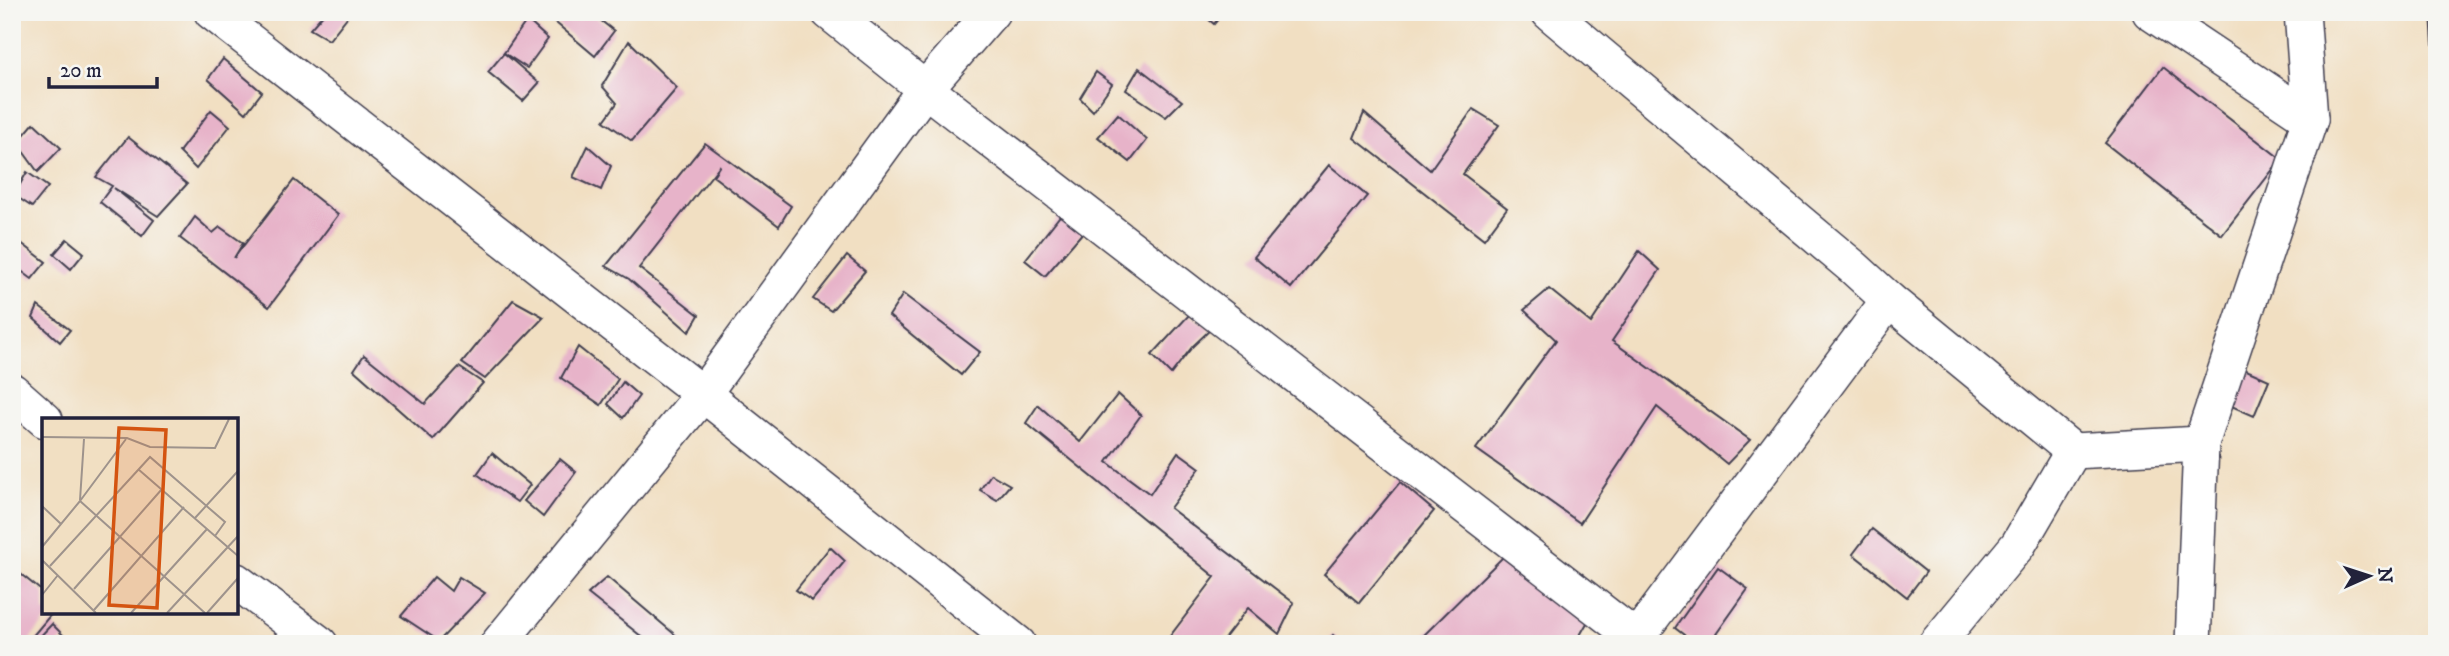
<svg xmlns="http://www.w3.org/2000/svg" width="2449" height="656" viewBox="0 0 2449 656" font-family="'IM FELL DW Pica',serif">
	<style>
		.building { fill: #e7b3c9 }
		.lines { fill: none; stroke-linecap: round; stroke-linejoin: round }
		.minor-casing { stroke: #413e4f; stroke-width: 38 }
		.minor { stroke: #fff; stroke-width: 35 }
		.inset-road { fill: none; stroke: #9e938c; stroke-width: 2 }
		.view { fill: #d45411; fill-opacity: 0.15; stroke: #d45411; stroke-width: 3.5 }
		.inset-edge { fill: none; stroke: #22223b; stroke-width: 3.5 }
	</style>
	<rect width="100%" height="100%" fill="#f6f6f2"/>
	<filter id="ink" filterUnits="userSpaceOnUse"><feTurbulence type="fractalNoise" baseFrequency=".0143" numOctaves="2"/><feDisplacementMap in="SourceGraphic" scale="14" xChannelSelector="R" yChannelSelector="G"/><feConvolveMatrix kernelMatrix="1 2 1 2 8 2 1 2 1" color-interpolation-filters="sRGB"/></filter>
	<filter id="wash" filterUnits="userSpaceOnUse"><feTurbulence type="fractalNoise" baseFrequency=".00686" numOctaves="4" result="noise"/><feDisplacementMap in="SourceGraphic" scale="28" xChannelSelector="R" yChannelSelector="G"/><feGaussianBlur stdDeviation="1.57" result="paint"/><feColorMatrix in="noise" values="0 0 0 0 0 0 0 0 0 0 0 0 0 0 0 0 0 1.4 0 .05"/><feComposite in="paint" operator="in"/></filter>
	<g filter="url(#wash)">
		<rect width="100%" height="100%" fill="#f1dfc2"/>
		<g id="blocks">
			<g class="building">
				<polygon points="325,12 351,12 329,40 310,29"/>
				<polygon points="543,12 590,12 614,31 595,56"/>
				<polygon points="1200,12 1224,12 1214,24"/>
				<polygon points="2431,12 2437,12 2437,44 2433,44"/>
				<polygon points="527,20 548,39 527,68 504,53"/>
				<polygon points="629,41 677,88 632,141 604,121 617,103 602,86"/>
				<polygon points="504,53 539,83 523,101 488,72"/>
				<polygon points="223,59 262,92 246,113 208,79"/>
				<polygon points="2163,67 2281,159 2222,235 2105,143"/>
				<polygon points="1139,68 1182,101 1166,117 1126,90"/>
				<polygon points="1096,72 1112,84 1093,111 1080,98"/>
				<polygon points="1473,109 1499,125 1463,174 1507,208 1484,239 1354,138 1364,113 1430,170"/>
				<polygon points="211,110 230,126 196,169 179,152"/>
				<polygon points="1118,114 1147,140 1130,162 1098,137"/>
				<polygon points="34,123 61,148 38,172 17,143"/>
				<polygon points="128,137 187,184 158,216 114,188 154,220 142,236 100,202 112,186 96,177"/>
				<polygon points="705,143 791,206 779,226 713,176 720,165 639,268 699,315 689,332 629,279 606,266"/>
				<polygon points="588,146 611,166 601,190 573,177"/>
				<polygon points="1329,165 1367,196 1291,288 1254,257"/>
				<polygon points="27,172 48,187 32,207 14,195"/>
				<polygon points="294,180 338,215 269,307 180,238 195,217 213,233 220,227 243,243 234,258"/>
				<polygon points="1063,212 1084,231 1045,276 1025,260"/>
				<polygon points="12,236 46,262 32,279 12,264"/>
				<polygon points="67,239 84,253 71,269 54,254"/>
				<polygon points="1639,251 1660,270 1612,341 1750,440 1727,464 1657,407 1580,523 1476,449 1556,340 1524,310 1549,289 1591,323"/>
				<polygon points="847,256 865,271 831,311 813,299"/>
				<polygon points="903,294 980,352 961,375 889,316"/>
				<polygon points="513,300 544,317 485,379 462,363"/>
				<polygon points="38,306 70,330 60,342 33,318"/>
				<polygon points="1189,315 1211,329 1193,346 1171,374 1152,355"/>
				<polygon points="578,347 618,379 601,405 561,378"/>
				<polygon points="364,355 425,404 459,367 483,383 433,440 354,370"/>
				<polygon points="2235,365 2269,380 2254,416 2220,401"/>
				<polygon points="623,382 639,396 623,418 608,404"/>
				<polygon points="1118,394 1141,415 1107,462 1150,494 1178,452 1200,468 1170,508 1294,603 1279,634 1248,608 1220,644 1164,644 1215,577 1026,423 1038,405 1080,442"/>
				<polygon points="492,453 530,485 517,502 477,474"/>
				<polygon points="560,459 576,472 543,517 524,501"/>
				<polygon points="991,474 1010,485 997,500 980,490"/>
				<polygon points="1400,482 1434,511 1359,603 1324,574"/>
				<polygon points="1872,529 1926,572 1907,597 1853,554"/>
				<polygon points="830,547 845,561 812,601 796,590"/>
				<polygon points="1506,554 1591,616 1575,644 1415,644"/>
				<polygon points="12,567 44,593 44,612 53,612 26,644 12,644"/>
				<polygon points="1718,567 1748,589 1709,644 1696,644 1675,628"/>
				<polygon points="434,577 451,591 459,577 485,593 439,641 401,616"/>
				<polygon points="607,577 686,644 651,644 588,594"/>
				<polygon points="2435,605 2437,605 2437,644 2431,644"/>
				<polygon points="52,624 65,637 58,644 33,644"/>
				<polygon points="1333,635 1343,644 1325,644"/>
			</g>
		</g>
	</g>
	<g filter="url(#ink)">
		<use href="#blocks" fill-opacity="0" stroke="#413e4f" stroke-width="2"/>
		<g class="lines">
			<defs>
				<g id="minor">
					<polyline points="212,12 703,394 1018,644"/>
					<polyline points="829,12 925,89 1636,638"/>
					<polyline points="1549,12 1854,268 1889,300 2073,451 2018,545 1936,644"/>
					<polyline points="2150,12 2310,119"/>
					<polyline points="12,391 45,420"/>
					<polyline points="2073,451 2201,444"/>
					<polyline points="236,581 320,644"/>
					<polyline points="498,644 703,394 925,89 992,12"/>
					<polyline points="1632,644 1889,300"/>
					<polyline points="2193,644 2201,444 2310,119 2302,12"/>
				</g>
			</defs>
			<use href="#minor" class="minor-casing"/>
			<use href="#minor" class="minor"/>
		</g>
	</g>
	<g transform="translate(42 418)">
		<rect width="196" height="196" fill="#f1dfc2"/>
		<path class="inset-road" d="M 0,19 L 85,20 L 108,29 L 173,30 L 187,1M 96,51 L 196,138M 38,82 L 42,21M 38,83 L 84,21M 0,88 L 19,106M 153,100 L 196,53M 0,129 L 38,83 L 163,195M 0,142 L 54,195M 8,148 L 108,39 L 183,104 L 173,118M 32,171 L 120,71M 0,177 L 16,157M 52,192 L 142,89M 89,195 L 165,111M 125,195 L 196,118M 165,195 L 196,160"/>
		<path class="view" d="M 77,10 L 124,12 L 115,190 L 67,187 Z"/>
		<rect width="196" height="196" class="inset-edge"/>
	</g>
	<rect width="2449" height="656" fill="none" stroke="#f6f6f2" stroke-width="42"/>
	<g transform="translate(2369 576) rotate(87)" stroke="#f6f6f2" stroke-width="5" paint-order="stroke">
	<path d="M0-5L12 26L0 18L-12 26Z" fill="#22223b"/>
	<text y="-10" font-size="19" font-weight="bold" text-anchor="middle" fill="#22223b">N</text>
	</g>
	<path d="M49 77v10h108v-10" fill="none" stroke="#22223b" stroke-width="3.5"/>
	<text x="60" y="77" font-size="21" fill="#22223b" stroke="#f6f6f2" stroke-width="5" paint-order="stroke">20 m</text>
</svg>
